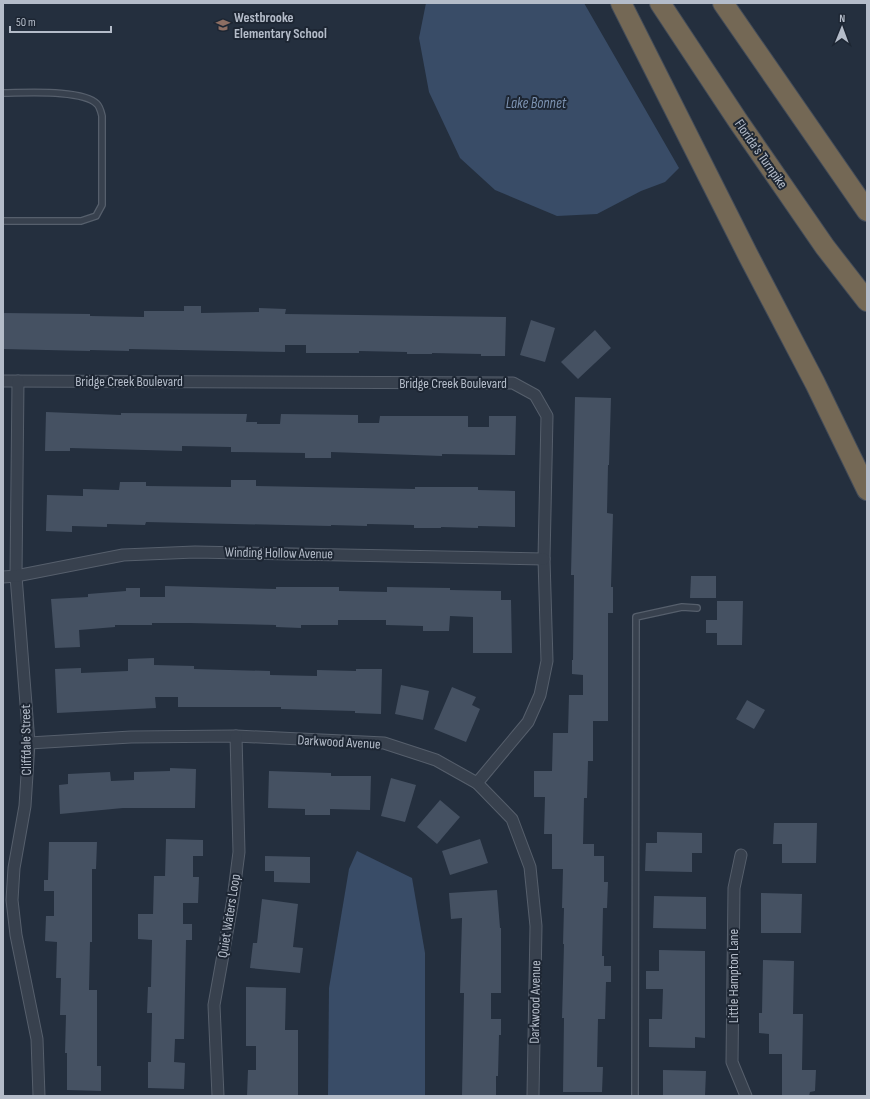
<svg xmlns="http://www.w3.org/2000/svg" width="870" height="1099" viewBox="0 0 870 1099" font-family="'Sofia Sans Condensed',sans-serif">
	<style>
		.water { fill: #394c67 }
		.building { fill: #455162 }
		.lines { fill: none; stroke-linecap: round; stroke-linejoin: round }
		.lane-casing { stroke: #565f6c; stroke-width: 8 }
		.street-casing { stroke: #565f6c; stroke-width: 13 }
		.highway-casing { stroke: #434c59; stroke-width: 22 }
		.lane { stroke: #38414e; stroke-width: 5.5 }
		.street { stroke: #38414e; stroke-width: 11 }
		.highway { stroke: #746855; stroke-width: 20 }
		.labels { text-anchor: middle; dominant-baseline: central; stroke-width: 4; stroke-linejoin: round; paint-order: stroke }
		.poi-label { font-size: 14px; font-weight: bold; fill: #b4bcc9; stroke: #1d2633; text-anchor: start }
		.street-label { font-size: 14px; fill: #b4bcc9; stroke: #1d2633 }
		.water-label { font-size: 15px; font-style: italic; fill: #7c92b1; stroke: #1d2633 }
	</style>
	<rect width="100%" height="100%" fill="#242f3e"/>
	<g class="water">
		<polygon points="426,3 584,3 679,168 665,182 641,191 597,214 557,216 495,190 460,158 429,92 419,38"/>
		<polygon points="357,851 412,878 425,953 425,1096 328,1096 329,988 349,869"/>
	</g>
	<g class="building">
		<polygon points="184,306 201,306 201,313 259,312 259,308 286,309 285,314 506,317 505,356 481,356 481,354 432,353 432,354 407,354 407,352 359,351 359,353 306,353 306,345 285,345 285,352 129,349 129,351 90,350 90,351 3,349 3,313 90,314 90,316 144,317 144,311 184,311"/>
		<polygon points="531,320 555,328 545,362 520,355"/>
		<polygon points="595,330 611,348 578,379 561,362"/>
		<polygon points="575,397 611,398 609,465 608,465 607,513 613,514 611,587 613,587 613,613 608,613 608,721 593,721 593,761 588,761 587,798 584,798 583,844 594,844 594,856 604,856 604,882 608,882 607,908 603,908 602,956 604,956 604,966 611,966 611,982 606,982 605,1019 598,1019 597,1067 603,1067 602,1092 563,1092 564,1018 562,1018 564,944 563,944 564,908 562,908 563,869 552,869 552,834 544,834 545,797 534,797 534,771 552,771 553,733 568,733 569,695 583,695 583,675 572,674 572,660 573,660 574,575 571,575"/>
		<polygon points="46,412 121,415 121,413 247,414 246,422 257,422 257,424 280,424 281,414 358,415 358,423 379,423 380,416 468,416 468,427 489,427 489,416 516,416 515,455 442,454 442,456 331,452 331,458 305,458 305,453 231,452 231,447 182,446 182,451 70,448 70,451 45,451"/>
		<polygon points="231,480 256,480 256,486 415,489 415,487 478,487 478,490 515,491 515,527 478,526 478,528 441,527 441,528 414,528 414,525 367,524 367,526 331,525 331,526 146,522 145,525 107,524 107,527 72,526 72,532 46,531 47,495 83,496 83,489 119,490 120,482 146,482 146,486 231,487"/>
		<polygon points="691,576 716,576 716,598 690,598"/>
		<polygon points="165,586 276,589 276,587 339,587 339,591 387,592 387,587 450,588 450,590 501,591 501,600 511,600 512,653 473,653 473,617 450,616 449,631 423,631 423,626 386,625 386,620 338,620 338,625 301,625 301,628 276,627 276,625 190,623 152,623 152,625 115,625 115,627 79,630 80,647 55,648 51,599 88,597 88,594 126,591 126,588 140,588 140,597 165,597"/>
		<polygon points="717,601 743,601 742,645 717,645 717,633 706,633 706,620 717,620"/>
		<polygon points="154,658 154,665 194,666 194,669 270,671 270,675 317,676 317,670 356,671 356,669 382,669 381,714 355,713 355,711 281,709 281,707 178,707 178,697 155,697 156,708 57,713 55,669 81,668 81,673 128,671 128,659"/>
		<polygon points="401,685 429,691 423,720 395,714"/>
		<polygon points="452,687 476,697 472,705 480,709 466,742 434,729"/>
		<polygon points="747,700 765,710 754,729 736,719"/>
		<polygon points="170,768 196,769 195,808 123,808 60,814 59,785 68,784 68,774 110,772 111,781 134,780 134,772 170,771"/>
		<polygon points="269,771 331,773 331,776 371,776 370,810 330,809 330,815 305,815 305,809 268,808"/>
		<polygon points="391,778 416,785 405,822 381,816"/>
		<polygon points="440,800 460,817 437,844 417,827"/>
		<polygon points="774,823 817,823 816,863 782,863 782,844 773,844"/>
		<polygon points="657,832 702,833 702,853 692,853 692,872 645,871 646,843 657,843"/>
		<polygon points="166,839 203,840 203,856 193,856 193,877 199,877 198,903 183,903 183,924 192,924 192,940 186,940 184,1039 175,1039 174,1062 185,1063 184,1089 148,1088 148,1062 151,1062 152,1013 147,1013 148,987 151,987 152,940 138,939 138,914 153,914 154,876 165,876"/>
		<polygon points="480,839 488,863 450,875 442,851"/>
		<polygon points="49,842 97,842 96,869 92,869 92,942 90,942 89,990 97,990 97,1066 101,1066 101,1091 67,1090 67,1053 65,1053 66,1015 60,1015 61,978 56,978 57,942 45,941 46,916 54,916 54,891 44,891 44,880 48,880"/>
		<polygon points="265,856 310,857 310,883 274,882 274,871 265,871"/>
		<polygon points="497,890 500,928 501,928 501,993 491,993 491,1019 501,1019 501,1035 499,1035 498,1076 496,1076 496,1096 462,1096 464,993 460,993 462,918 451,919 449,893"/>
		<polygon points="761,893 802,894 801,933 761,933"/>
		<polygon points="654,896 706,897 706,929 653,928"/>
		<polygon points="262,899 298,904 293,947 303,948 300,973 250,968 253,943 257,943"/>
		<polygon points="659,950 705,951 705,1038 695,1037 695,1048 649,1047 649,1019 662,1019 663,989 646,989 646,971 659,971"/>
		<polygon points="763,960 794,961 793,1014 803,1014 802,1070 816,1070 815,1091 810,1092 809,1096 782,1096 782,1054 769,1054 769,1034 759,1033 759,1013 762,1013"/>
		<polygon points="246,987 286,988 285,1030 298,1030 298,1096 247,1096 248,1070 256,1070 256,1046 246,1046"/>
		<polygon points="663,1070 706,1071 705,1096 663,1096"/>
	</g>
	<g class="lines">
		<defs>
			<g id="lane">
				<path d="M 3,93 C 24,93 83,89 97,104 C 100,107 101,112 102,116 L 102,205 L 96,216 L 81,221 L 3,221"/>
				<polyline points="635,1096 636,617 682,607 697,608"/>
			</g>
			<g id="street">
				<polyline points="3,381 513,383 535,395 547,416 544,559 547,661 540,695 528,722 477,783"/>
				<polyline points="18,381 16,576 29,743 25,806 14,868 12,900 16,935 37,1039 39,1096"/>
				<polyline points="3,577 16,576 123,555 195,552 544,559"/>
				<polyline points="29,743 131,737 236,736 384,743 436,760 477,783 512,819 530,867 536,926 533,1096"/>
				<polyline points="741,855 734,888 732,1062 746,1096"/>
				<polyline points="218,1096 214,1005 233,899 239,852 236,736"/>
			</g>
			<g id="highway">
				<polyline points="621,3 748,255 815,383 867,490"/>
				<polyline points="660,3 738,121 825,247 867,301"/>
				<polyline points="723,3 867,211"/>
			</g>
		</defs>
		<use href="#lane" class="lane-casing"/>
		<use href="#street" class="street-casing"/>
		<use href="#highway" class="highway-casing"/>
		<use href="#lane" class="lane"/>
		<use href="#street" class="street"/>
		<use href="#highway" class="highway"/>
	</g>
	<defs>
		<symbol id="school-bare" viewBox="-9 -9 18 18"><path d="M0-5L7-2L0 1L-7-2ZM-4 1L0 2.5L4 1V4Q0 6-4 4Z" fill="#8d6e63" stroke="#1d2633" stroke-width="2.5" paint-order="stroke"/></symbol>
	</defs>
	<g fill-rule="evenodd">
		<use href="#school-bare" x="213" y="15" width="20" height="20"/>
	</g>
	<g class="labels">
		<g class="poi-label">
			<text x="234" y="17">Westbrooke<tspan x="234" dy="16">Elementary School</tspan></text>
		</g>
		<g class="street-label">
			<text transform="translate(761 154) rotate(55)">Florida's Turnpike</text>
			<text x="129" y="381">Bridge Creek Boulevard</text>
			<text x="453" y="383">Bridge Creek Boulevard</text>
			<text transform="translate(279 553) rotate(1)">Winding Hollow Avenue</text>
			<text transform="translate(26 740) rotate(-91)">Cliffdale Street</text>
			<text transform="translate(339 742) rotate(3)">Darkwood Avenue</text>
			<text transform="translate(229 916) rotate(-81)">Quiet Waters Loop</text>
			<text transform="translate(733 976) rotate(-90)">Little Hampton Lane</text>
			<text transform="translate(535 1002) rotate(-89)">Darkwood Avenue</text>
		</g>
		<g class="water-label">
			<text x="536" y="103">Lake Bonnet</text>
		</g>
	</g>
	<rect width="870" height="1099" fill="none" stroke="#b4bcc9" stroke-width="8"/>
	<g transform="translate(842 28) rotate(1)" stroke="#1d2633" stroke-width="3" paint-order="stroke">
	<path d="M0-3L7 15L0 10L-7 15Z" fill="#b4bcc9"/>
	<text y="-6" font-size="11" font-weight="bold" text-anchor="middle" fill="#b4bcc9">N</text>
	</g>
	<path d="M10 26v6h101v-6" fill="none" stroke="#b4bcc9" stroke-width="2"/>
	<text x="16" y="26" font-size="12" fill="#b4bcc9" stroke="#1d2633" stroke-width="3" paint-order="stroke">50 m</text>
</svg>
